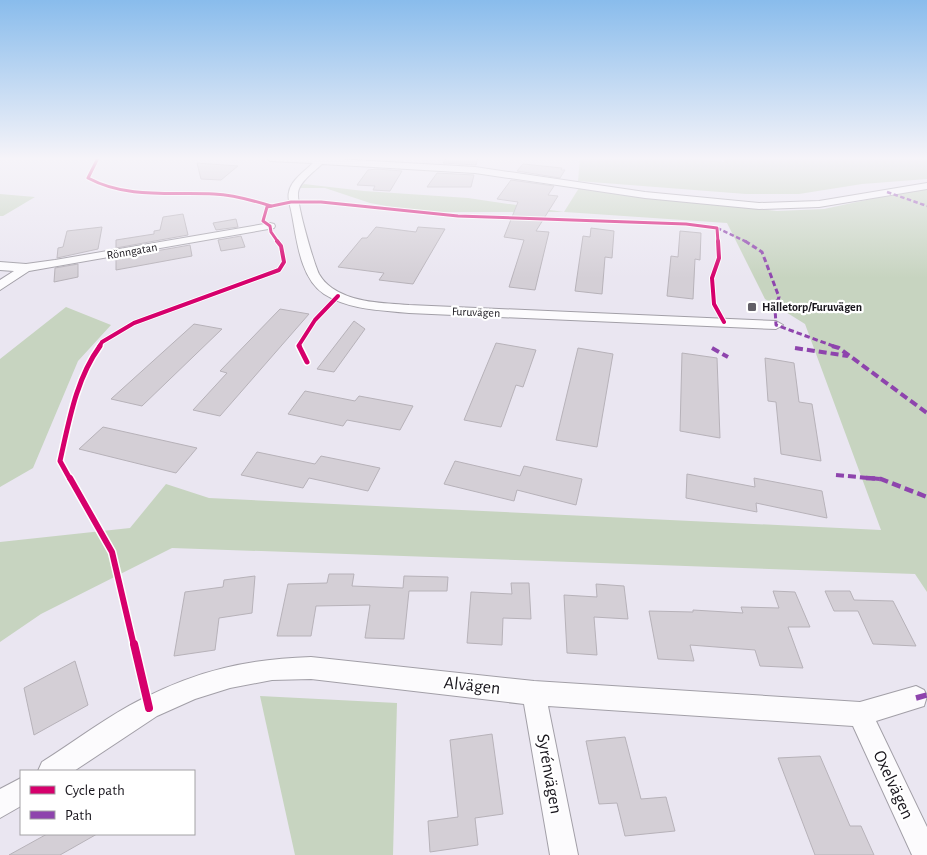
<svg xmlns="http://www.w3.org/2000/svg" width="927" height="855" viewBox="0 0 927 855" font-family="'Alegreya Sans',sans-serif">
	<style>
		.green { fill: #c7d4c0 }
		.building { fill: #d4cfd6; stroke: #b7b2b9 }
		.lines { fill: none; stroke-linecap: round; stroke-linejoin: round }
		.minor-casing { stroke: #a29fa7; stroke-width: 2 }
		.minor { fill: #fcfbfd; fill-rule: evenodd }
		.quiet-far4 { stroke: #8e44ad; stroke-width: 2.5; stroke-dasharray: 4.5 2.5; stroke-linecap: butt }
		.quiet-far3 { stroke: #8e44ad; stroke-width: 3; stroke-dasharray: 5.5 3; stroke-linecap: butt }
		.quiet-far2 { stroke: #8e44ad; stroke-width: 4; stroke-dasharray: 8 4; stroke-linecap: butt }
		.quiet-far1 { stroke: #8e44ad; stroke-width: 4.5; stroke-dasharray: 9 4.5; stroke-linecap: butt }
		.quiet { stroke: #8e44ad; stroke-width: 5.5; stroke-dasharray: 11 5.5; stroke-linecap: butt }
		.cycleway-far4-casing { stroke: #fff; stroke-width: 5 }
		.cycleway-far3-casing { stroke: #fff; stroke-width: 6 }
		.cycleway-far2-casing { stroke: #fff; stroke-width: 8 }
		.cycleway-far1-casing { stroke: #fff; stroke-width: 9 }
		.cycleway-casing { stroke: #fff; stroke-width: 11 }
		.cycleway-far4 { stroke: #d6006c; stroke-width: 3 }
		.cycleway-far3 { stroke: #d6006c; stroke-width: 4 }
		.cycleway-far2 { stroke: #d6006c; stroke-width: 5 }
		.cycleway-far1 { stroke: #d6006c; stroke-width: 6 }
		.cycleway { stroke: #d6006c; stroke-width: 8 }
		.poi-dot { fill: #625f67; stroke: #fff; stroke-width: 2 }
		.labels { text-anchor: middle; dominant-baseline: central; stroke-width: 4.5; stroke-linejoin: round; paint-order: stroke }
		.far-street-label { font-size: 12px; fill: #19161d; stroke: #fff }
		.far-poi-label { font-size: 12px; font-weight: bold; fill: #19161d; stroke: #fff; text-anchor: start }
		.near-street-label { font-size: 18px; fill: #19161d; stroke: #fff }
	</style>
	<rect width="100%" height="100%" fill="#eae6f1"/>
	<g class="green">
		<polygon points="580,158 693,158 724,162 725,158 927,158 927,179 862,184 799,194 746,194 578,181"/>
		<polygon points="304,184 364,191 468,198 564,212 579,188 777,211 824,209 927,187 927,592 915,574 172,548 41,614 0,642 0,542 130,528 166,484 209,498 881,530 805,324 765,299 727,223 565,212 419,212 370,203 325,188 299,188"/>
		<polygon points="0,194 35,197 3,216 0,216"/>
		<polygon points="66,307 111,325 78,361 33,468 0,487 0,359"/>
		<polygon points="260,696 397,703 393,855 295,855"/>
	</g>
	<g class="building">
		<polygon points="446,158 478,158 476,165 443,163"/>
		<polygon points="197,163 238,166 221,180 201,179"/>
		<polygon points="523,164 562,168 561,170 565,170 560,178 517,171"/>
		<polygon points="377,169 402,171 390,191 373,190 375,186 357,185 368,170"/>
		<polygon points="437,173 474,175 471,187 427,187"/>
		<polygon points="511,180 554,186 548,195 558,196 536,231 549,232 535,290 509,287 524,240 504,237 518,202 497,199"/>
		<polygon points="183,214 188,235 116,248 116,240 154,234 154,231 160,230 163,217"/>
		<polygon points="236,219 238,227 216,230 213,223"/>
		<polygon points="102,227 98,249 57,258 58,248 63,247 67,231"/>
		<polygon points="376,227 416,232 418,227 445,229 413,284 379,280 384,273 338,267 362,238 367,238"/>
		<polygon points="591,228 614,231 612,258 605,257 602,294 575,291 583,236 590,237"/>
		<polygon points="680,231 701,233 700,260 695,259 693,299 667,296 671,256 678,257"/>
		<polygon points="241,236 245,247 221,251 218,240"/>
		<polygon points="190,245 192,256 116,270 116,258"/>
		<polygon points="78,264 78,277 54,282 55,268"/>
		<polygon points="280,309 309,314 220,416 193,410 227,373 220,371"/>
		<polygon points="354,321 365,329 334,372 317,369"/>
		<polygon points="194,324 222,329 142,406 111,399"/>
		<polygon points="496,343 536,350 523,387 516,385 501,427 464,420"/>
		<polygon points="578,348 613,354 597,447 556,440"/>
		<polygon points="682,353 717,358 720,438 680,431"/>
		<polygon points="765,358 794,363 799,402 812,404 821,461 781,454 776,402 768,401"/>
		<polygon points="305,391 355,401 359,396 413,406 400,430 347,420 343,426 288,414"/>
		<polygon points="103,427 197,448 176,473 79,449"/>
		<polygon points="257,452 315,464 321,456 380,468 368,491 309,478 303,488 241,475"/>
		<polygon points="455,461 520,476 524,466 582,479 576,505 517,490 514,501 444,484"/>
		<polygon points="687,474 755,487 754,478 822,491 827,518 756,503 757,512 686,498"/>
		<polygon points="329,574 354,574 352,586 403,588 404,576 448,577 447,591 409,591 404,639 365,638 370,605 316,606 311,636 277,636 288,584 327,583"/>
		<polygon points="255,576 252,613 219,618 215,650 174,656 185,592 223,587 224,580"/>
		<polygon points="511,583 529,583 531,619 503,618 502,645 467,643 471,592 512,594"/>
		<polygon points="596,584 624,586 628,619 594,617 597,655 567,653 564,595 597,597"/>
		<polygon points="773,591 795,592 810,627 788,627 803,668 760,666 755,650 690,645 694,661 658,659 649,611 693,612 693,610 743,613 741,607 779,608"/>
		<polygon points="825,591 850,591 854,600 893,601 916,646 873,644 858,611 834,611"/>
		<polygon points="75,661 88,705 34,735 24,688"/>
		<polygon points="492,734 503,814 475,818 478,845 430,852 428,821 458,817 450,740"/>
		<polygon points="625,737 641,799 666,797 675,831 625,836 617,803 599,804 586,741"/>
		<polygon points="820,756 850,826 861,826 874,855 815,855 778,758"/>
		<polygon points="47,834 97,834 60,855 9,855"/>
	</g>
	<g class="lines">
		<defs>
			<g id="minor">
				<path d="M 266,158 L 319,158 L 475,167 L 645,192 L 759,203 L 819,201 L 927,183 L 927,189 L 819,207 L 759,209 L 645,198 L 475,173 L 322,164 C 315,171 299,182 298,193 C 297,205 313,261 319,274 C 322,279 326,284 332,288 C 354,303 383,303 409,305 L 776,321 L 783,325 L 776,329 L 409,313 C 381,310 349,310 324,294 C 300,278 297,240 292,215 C 291,208 287,198 289,192 C 291,180 305,171 313,163 L 270,161 Z"/>
				<polygon points="270,223 274,224 275,226 274,228 29,271 0,290 0,280 14,271 0,270 0,262 26,264 55,260"/>
				<path d="M 311,657 L 534,681 L 860,702 L 916,686 L 924,690 L 927,696 L 924,706 L 876,721 L 927,827 L 927,855 L 912,855 L 853,726 L 548,706 L 578,855 L 550,855 L 524,704 L 311,679 L 272,680 L 230,688 L 195,699 L 157,716 L 74,771 L 38,771 L 42,762 C 74,742 109,715 142,699 C 199,670 248,659 311,657 Z"/>
				<polygon points="21,778 21,806 0,818 0,789"/>
			</g>
		</defs>
		<use href="#minor" class="minor-casing"/>
		<use href="#minor" class="minor"/>
		<g class="quiet-far4">
			<polyline points="887,192 927,206"/>
			<polyline points="717,228 747,242"/>
		</g>
		<polyline class="quiet-far3" points="745,241 762,252 779,297 775,308 776,325 836,347"/>
		<g class="quiet-far2">
			<polyline points="832,346 839,348 927,413"/>
			<polyline points="712,348 728,357"/>
			<polyline points="795,348 848,356"/>
			<polyline points="836,475 880,479"/>
		</g>
		<polyline class="quiet-far1" points="866,478 881,479 927,497"/>
		<polyline class="quiet" points="916,698 927,695"/>
		<defs>
			<g id="cycleway-far4">
				<path d="M 98,158 L 88,178 C 127,199 171,192 214,194 C 233,195 252,200 271,206"/>
				<polyline points="278,242 271,232 270,226 263,221 267,207 291,202 321,202 458,216 686,224 717,228 718,242"/>
			</g>
			<g id="cycleway-far3">
				<polyline points="718,241 719,258 712,278 714,304 724,322"/>
				<polyline points="99,347 102,342 134,323 279,270 284,262 281,246 277,241"/>
				<polyline points="300,347 299,345 315,320 338,296"/>
			</g>
			<g id="cycleway-far2">
				<polyline points="299,346 307,362"/>
				<path d="M 70,479 L 60,461 C 69,421 76,379 100,346"/>
			</g>
			<polyline id="cycleway-far1" points="70,478 112,552 134,646"/>
			<polyline id="cycleway" points="134,644 149,708"/>
		</defs>
		<use href="#cycleway-far4" class="cycleway-far4-casing"/>
		<use href="#cycleway-far3" class="cycleway-far3-casing"/>
		<use href="#cycleway-far2" class="cycleway-far2-casing"/>
		<use href="#cycleway-far1" class="cycleway-far1-casing"/>
		<use href="#cycleway" class="cycleway-casing"/>
		<use href="#cycleway-far4" class="cycleway-far4"/>
		<use href="#cycleway-far3" class="cycleway-far3"/>
		<use href="#cycleway-far2" class="cycleway-far2"/>
		<use href="#cycleway-far1" class="cycleway-far1"/>
		<use href="#cycleway" class="cycleway"/>
	</g>
	<linearGradient id="sky" x2="0" y2="1"><stop stop-color="#89bcec"/><stop offset="0.57" stop-color="#f6f4f9"/><stop offset="1" stop-color="#f6f4f9" stop-opacity="0"/></linearGradient>
	<rect width="927" height="278" fill="url(#sky)"/>
	<rect class="poi-dot" x="747" y="302" width="10" height="10" rx="2.5"/>
	<g class="labels">
		<g class="far-street-label">
			<text transform="translate(132 251) rotate(-10)">Rönngatan</text>
			<text transform="translate(476 312) rotate(2)">Furuvägen</text>
		</g>
		<g class="far-poi-label">
			<text x="762" y="307">Hälletorp/Furuvägen</text>
		</g>
		<g class="near-street-label">
			<text transform="translate(472 686) rotate(6)">Alvägen</text>
			<text transform="translate(549 774) rotate(80)">Syrénvägen</text>
			<text transform="translate(893 785) rotate(65)">Oxelvägen</text>
		</g>
	</g>
	<rect x="20" y="770" width="175" height="65" fill="#ffffff" stroke="#a3a2a5"/>
	<rect x="30" y="786" width="25" height="8" fill="#d6006c" stroke="#a3a2a5"/>
	<text x="65" y="795" font-size="15" fill="#19161d">Cycle path</text>
	<rect x="30" y="811" width="25" height="8" fill="#8e44ad" stroke="#a3a2a5"/>
	<text x="65" y="820" font-size="15" fill="#19161d">Path</text>
</svg>
